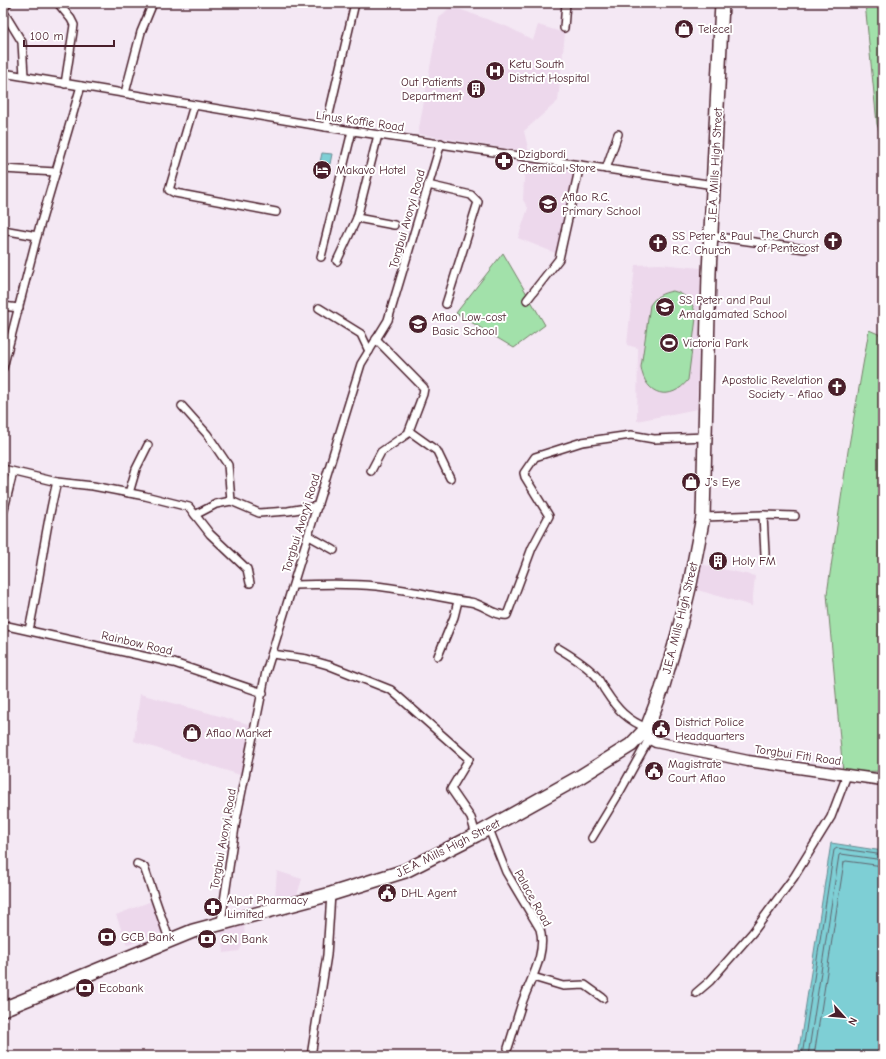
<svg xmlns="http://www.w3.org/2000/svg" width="886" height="1059" viewBox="0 0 886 1059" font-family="'Comic Neue',sans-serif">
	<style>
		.built { fill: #edd8ec }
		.green { fill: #a2e1aa; stroke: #76806a }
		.water { fill: #7ecfd5; stroke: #698991 }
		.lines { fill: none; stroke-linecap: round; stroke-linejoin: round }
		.shore { stroke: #5f656f; stroke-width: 1 }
		.street-casing { stroke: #4a1f2b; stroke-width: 10 }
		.secondary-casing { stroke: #4a1f2b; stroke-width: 13 }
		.highway-casing { stroke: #4a1f2b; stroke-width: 16 }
		.street { stroke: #fff; stroke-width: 7 }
		.secondary { stroke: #fff; stroke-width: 10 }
		.highway { stroke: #fff; stroke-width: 13 }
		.labels { text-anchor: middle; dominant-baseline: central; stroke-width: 4; stroke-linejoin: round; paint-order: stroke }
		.poi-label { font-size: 12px; fill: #4a1f2b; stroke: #fff; text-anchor: start }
		.street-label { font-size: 12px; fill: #4a1f2b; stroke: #fff }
	</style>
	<rect width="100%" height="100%" fill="#f4e8f4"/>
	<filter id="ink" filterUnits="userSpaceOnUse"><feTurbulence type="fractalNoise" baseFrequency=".025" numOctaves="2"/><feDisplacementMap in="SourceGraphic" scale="8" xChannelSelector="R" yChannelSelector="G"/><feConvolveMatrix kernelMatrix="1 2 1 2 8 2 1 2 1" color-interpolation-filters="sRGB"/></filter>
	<g filter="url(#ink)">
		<g class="built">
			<polygon points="451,6 508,27 533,40 538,25 565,33 558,101 524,131 529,152 418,134 439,18"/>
			<polygon points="525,158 578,168 558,254 518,238 528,208 523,200"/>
			<polygon points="660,264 701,268 697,409 637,421 638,348 627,345 635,265"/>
			<polygon points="700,564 755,576 752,606 694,589"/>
			<polygon points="140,694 252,725 240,775 134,741"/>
			<polygon points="277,871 302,879 297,895 275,897"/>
			<polygon points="154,900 165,931 127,945 116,915"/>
			<polygon points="244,923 245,939 239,951 224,953 221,926"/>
		</g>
		<g class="green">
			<polygon points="865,3 883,3 883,143 877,124"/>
			<polygon points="503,253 545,325 514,348 456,313"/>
			<path d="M 673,291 C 688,295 694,303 696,318 L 688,380 C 671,402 645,396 641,367 L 650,305 C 656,296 662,293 673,291 Z"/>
			<polygon points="869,330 883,336 883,771 843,772 827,594 848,451"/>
		</g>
		<g class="water">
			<polygon points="322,153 332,154 330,164 320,162"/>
			<polygon points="831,843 883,851 883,1056 798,1056"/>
		</g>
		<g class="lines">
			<g class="shore">
				<polyline points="802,1056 834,850 837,848 883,855"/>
				<polyline points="808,1056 839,855 841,854 883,860"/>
				<polyline points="814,1056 844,862 846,861 883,866"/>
			</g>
			<defs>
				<g id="street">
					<polyline points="58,3 71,19 74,25 65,84"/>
					<polyline points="3,9 8,3"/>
					<polyline points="3,11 22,42 24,76"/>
					<polyline points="564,28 566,3"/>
					<polyline points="3,73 326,127 714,185"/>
					<polyline points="125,93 141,32 153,3"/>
					<polyline points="194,105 169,190 175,193 276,212"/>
					<polyline points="326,127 355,3"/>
					<polyline points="3,169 56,172"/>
					<polyline points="606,169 618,134"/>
					<polyline points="428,185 471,195 478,202 446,304"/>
					<polyline points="357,218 394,225"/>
					<polyline points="3,230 37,236"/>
					<polyline points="711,236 805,249"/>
					<polyline points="321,257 352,131"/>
					<polyline points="337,261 357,218 378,135"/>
					<polyline points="527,300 559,259 580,165"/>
					<polyline points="3,306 19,308"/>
					<polyline points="319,308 361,334 369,351"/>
					<polyline points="376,339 424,388 423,394 409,431 437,451 450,478"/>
					<polyline points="3,368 37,236 81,86"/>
					<polyline points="182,406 207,434 228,465 231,501 259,513 288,511 318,506"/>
					<polyline points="3,469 57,482 93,486 145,496 189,507 210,534 247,569 250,583"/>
					<polyline points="371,471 381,452 410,432"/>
					<polyline points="129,493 136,469 148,445"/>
					<polyline points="3,513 13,472"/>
					<polyline points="195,515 216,504 231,501"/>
					<polyline points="763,515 765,554"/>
					<polyline points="703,517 763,515 795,516"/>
					<polyline points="309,536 334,550"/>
					<path d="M 294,585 C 321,584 349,583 376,586 C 408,589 438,598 470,602 C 481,603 497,617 507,615 L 532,548 L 549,516 L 525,477 L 524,473 L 535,457 L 582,442 L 631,435 L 654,439 L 706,437"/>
					<polyline points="3,625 174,663 263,693"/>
					<path d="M 29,630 C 40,581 44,532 57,482"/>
					<path d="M 558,648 C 571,656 585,664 596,676 C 600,680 602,687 606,692 C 617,709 627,720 647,728"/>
					<polyline points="272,654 307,659 328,665 391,690 469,759 451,789 471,818 476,835"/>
					<polyline points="438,656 454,617 458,601"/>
					<path d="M 489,829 L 506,872 L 540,929 C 547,954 530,980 522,1003 C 517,1018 513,1033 508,1048"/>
					<polyline points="592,838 618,795 649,739"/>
					<polyline points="137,864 144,867 169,939"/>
					<polyline points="221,922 236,820 266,672 361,364 388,320 441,143"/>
					<polyline points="533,977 563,986 585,985 603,998"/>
					<polyline points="696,993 710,981 753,932 794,877 831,817 847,775"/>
					<polyline points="311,1056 327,955 331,894"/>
				</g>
				<polyline id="secondary" points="641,734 656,742 748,761 883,780"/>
				<polyline id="highway" points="3,1009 193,931 331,894 405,871 476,835 578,778 631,745 647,728 662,689 678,634 690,584 703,517 709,273 722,3"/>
			</defs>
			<use href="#street" class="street-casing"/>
			<use href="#secondary" class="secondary-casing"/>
			<use href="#highway" class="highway-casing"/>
			<use href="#street" class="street"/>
			<use href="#secondary" class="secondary"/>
			<use href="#highway" class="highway"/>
		</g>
	</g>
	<defs>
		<symbol id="shop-disc" viewBox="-11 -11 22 22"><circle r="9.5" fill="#4a1f2b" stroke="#fff"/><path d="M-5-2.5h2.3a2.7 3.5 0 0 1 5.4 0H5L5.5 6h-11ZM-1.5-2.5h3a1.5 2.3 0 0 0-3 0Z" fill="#fff"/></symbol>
		<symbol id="hospital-disc" viewBox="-11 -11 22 22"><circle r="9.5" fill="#4a1f2b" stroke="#fff"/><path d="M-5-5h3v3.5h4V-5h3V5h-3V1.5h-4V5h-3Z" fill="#fff"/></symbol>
		<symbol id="building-disc" viewBox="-11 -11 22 22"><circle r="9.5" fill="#4a1f2b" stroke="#fff"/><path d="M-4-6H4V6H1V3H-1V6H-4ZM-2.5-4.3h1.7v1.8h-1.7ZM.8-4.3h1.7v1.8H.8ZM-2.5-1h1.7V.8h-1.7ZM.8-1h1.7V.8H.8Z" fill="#fff"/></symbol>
		<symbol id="pharmacy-disc" viewBox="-11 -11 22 22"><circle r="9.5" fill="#4a1f2b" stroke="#fff"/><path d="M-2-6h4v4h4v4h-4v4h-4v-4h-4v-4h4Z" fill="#fff"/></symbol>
		<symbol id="hotel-disc" viewBox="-11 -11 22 22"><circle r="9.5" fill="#4a1f2b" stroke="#fff"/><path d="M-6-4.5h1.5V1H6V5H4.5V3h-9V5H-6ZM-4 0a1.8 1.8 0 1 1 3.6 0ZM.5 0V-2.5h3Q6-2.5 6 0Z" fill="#fff"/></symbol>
		<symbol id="school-disc" viewBox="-11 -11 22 22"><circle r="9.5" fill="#4a1f2b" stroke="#fff"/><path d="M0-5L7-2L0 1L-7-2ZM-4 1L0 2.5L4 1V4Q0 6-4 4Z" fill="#fff"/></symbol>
		<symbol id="church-disc" viewBox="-11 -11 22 22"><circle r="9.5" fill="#4a1f2b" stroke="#fff"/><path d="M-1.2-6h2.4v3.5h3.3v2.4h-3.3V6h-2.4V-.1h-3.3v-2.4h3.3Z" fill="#fff"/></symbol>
		<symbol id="stadium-disc" viewBox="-11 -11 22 22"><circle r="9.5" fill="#4a1f2b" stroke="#fff"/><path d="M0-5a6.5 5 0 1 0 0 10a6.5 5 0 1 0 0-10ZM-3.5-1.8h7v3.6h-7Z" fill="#fff"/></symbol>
		<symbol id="civic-disc" viewBox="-11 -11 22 22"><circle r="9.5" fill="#4a1f2b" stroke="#fff"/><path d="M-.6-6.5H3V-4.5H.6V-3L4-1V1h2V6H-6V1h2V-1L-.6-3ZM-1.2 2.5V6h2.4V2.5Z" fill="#fff"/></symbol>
		<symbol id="bank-disc" viewBox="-11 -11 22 22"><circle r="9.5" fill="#4a1f2b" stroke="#fff"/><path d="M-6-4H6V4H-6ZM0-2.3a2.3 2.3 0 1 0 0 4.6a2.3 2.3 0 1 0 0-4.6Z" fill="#fff"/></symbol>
	</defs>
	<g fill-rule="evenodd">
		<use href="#shop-disc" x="673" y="18" width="22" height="22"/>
		<use href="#hospital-disc" x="484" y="60" width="22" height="22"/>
		<use href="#building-disc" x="465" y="78" width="22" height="22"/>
		<use href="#pharmacy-disc" x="493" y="150" width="22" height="22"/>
		<use href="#hotel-disc" x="311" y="159" width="22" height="22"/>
		<use href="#school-disc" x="537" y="193" width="22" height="22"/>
		<use href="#church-disc" x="822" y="230" width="22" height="22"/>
		<use href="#church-disc" x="647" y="232" width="22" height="22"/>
		<use href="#school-disc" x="654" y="296" width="22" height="22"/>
		<use href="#school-disc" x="407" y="313" width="22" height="22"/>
		<use href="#stadium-disc" x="658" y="332" width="22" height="22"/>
		<use href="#church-disc" x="826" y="376" width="22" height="22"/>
		<use href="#shop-disc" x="680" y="471" width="22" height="22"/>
		<use href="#building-disc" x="707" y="550" width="22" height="22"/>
		<use href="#civic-disc" x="650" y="718" width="22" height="22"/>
		<use href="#shop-disc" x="181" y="722" width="22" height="22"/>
		<use href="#civic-disc" x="643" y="760" width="22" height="22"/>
		<use href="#civic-disc" x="376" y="882" width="22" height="22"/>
		<use href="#pharmacy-disc" x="202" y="896" width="22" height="22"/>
		<use href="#bank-disc" x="96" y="926" width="22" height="22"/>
		<use href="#bank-disc" x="196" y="928" width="22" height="22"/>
		<use href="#bank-disc" x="74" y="977" width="22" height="22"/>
	</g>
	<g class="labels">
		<g class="poi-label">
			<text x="698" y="29">Telecel</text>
			<text x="509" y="64">Ketu South<tspan x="509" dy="14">District Hospital</tspan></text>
			<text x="462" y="82" text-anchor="end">Out Patients<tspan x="462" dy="14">Department</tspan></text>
			<text x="518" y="154">Dzigbordi<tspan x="518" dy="14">Chemical Store</tspan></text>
			<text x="336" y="170">Makavo Hotel</text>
			<text x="562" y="197">Aflao R.C.<tspan x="562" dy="14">Primary School</tspan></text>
			<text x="819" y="234" text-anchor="end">The Church<tspan x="819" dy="14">of Pentecost</tspan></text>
			<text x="672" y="236">SS Peter &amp; Paul<tspan x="672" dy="14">R.C. Church</tspan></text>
			<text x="679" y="300">SS Peter and Paul<tspan x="679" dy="14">Amalgamated School</tspan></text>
			<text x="432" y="317">Aflao Low-cost<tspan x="432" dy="14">Basic School</tspan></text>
			<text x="683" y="343">Victoria Park</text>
			<text x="823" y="380" text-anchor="end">Apostolic Revelation<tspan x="823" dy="14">Society - Aflao</tspan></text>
			<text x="705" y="482">J's Eye</text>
			<text x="732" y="561">Holy FM</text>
			<text x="675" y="722">District Police<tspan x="675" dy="14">Headquarters</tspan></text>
			<text x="206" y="733">Aflao Market</text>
			<text x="668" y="764">Magistrate<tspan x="668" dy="14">Court Aflao</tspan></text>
			<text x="401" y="893">DHL Agent</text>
			<text x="227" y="900">Alpat Pharmacy<tspan x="227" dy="14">Limited</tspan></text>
			<text x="121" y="937">GCB Bank</text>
			<text x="221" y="939">GN Bank</text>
			<text x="99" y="988">Ecobank</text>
		</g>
		<g class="street-label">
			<text transform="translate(360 121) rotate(8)">Linus Koffie Road</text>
			<text transform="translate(715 165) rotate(-87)">J.E.A. Mills High Street</text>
			<text transform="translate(407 219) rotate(-74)">Torgbui Avoryi Road</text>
			<text transform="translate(301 523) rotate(-73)">Torgbui Avoryi Road</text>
			<text transform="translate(680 618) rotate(-76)">J.E.A. Mills High Street</text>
			<text transform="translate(137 643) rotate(13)">Rainbow Road</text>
			<text transform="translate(798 755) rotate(8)">Torgbui Fiti Road</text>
			<text transform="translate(223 839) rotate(-80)">Torgbui Avoryi Road</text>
			<text transform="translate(448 848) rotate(-27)">J.E.A. Mills High Street</text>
			<text transform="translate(533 898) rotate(61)">Palace Road</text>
		</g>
	</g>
	<rect width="886" height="1059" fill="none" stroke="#fff" stroke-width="16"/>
	<rect x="8" y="8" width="870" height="1043" fill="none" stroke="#4a1f2b" stroke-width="1.5" filter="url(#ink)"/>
	<g transform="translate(844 1017) rotate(117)" stroke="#ffffff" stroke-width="3" paint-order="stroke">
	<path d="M0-3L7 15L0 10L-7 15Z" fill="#4a1f2b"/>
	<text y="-6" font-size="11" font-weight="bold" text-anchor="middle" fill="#4a1f2b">N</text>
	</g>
	<path d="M24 40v6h90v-6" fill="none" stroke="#4a1f2b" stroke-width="2"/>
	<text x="30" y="40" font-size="12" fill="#4a1f2b" stroke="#ffffff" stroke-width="3" paint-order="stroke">100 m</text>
</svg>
